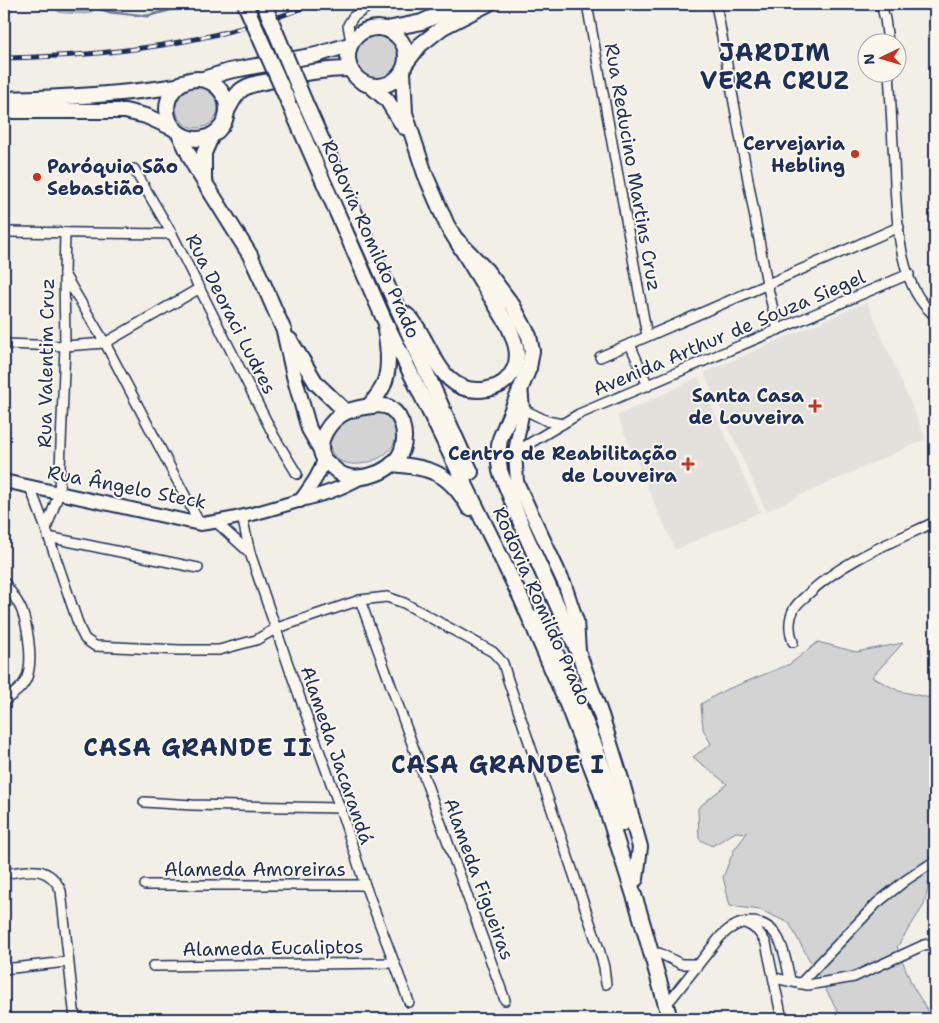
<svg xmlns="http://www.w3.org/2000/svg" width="939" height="1023" viewBox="0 0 939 1023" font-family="'Shantell Sans',sans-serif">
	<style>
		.built { fill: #e2e1dc }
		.green { fill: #d2d3d2; stroke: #768198 }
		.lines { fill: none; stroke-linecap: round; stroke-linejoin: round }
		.stream { stroke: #707b93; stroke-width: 3 }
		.river { stroke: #a9adb7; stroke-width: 19 }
		.street-casing { stroke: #1b2f5e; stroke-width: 12 }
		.secondary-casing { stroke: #1b2f5e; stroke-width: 16 }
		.primary-casing { stroke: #1b2f5e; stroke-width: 18 }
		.street { stroke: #fbf7ec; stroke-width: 9 }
		.secondary { stroke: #fbf7ec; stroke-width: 12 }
		.primary { stroke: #fbf7ec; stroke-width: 14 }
		.rail-casing { stroke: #1b2f5e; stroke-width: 5 }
		.rail { stroke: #fbf7ec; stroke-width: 3; stroke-dasharray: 9; stroke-linecap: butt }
		.primary-bridge-casing { stroke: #1b2f5e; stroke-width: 18; stroke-linecap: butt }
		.primary-bridge { stroke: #fbf7ec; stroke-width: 14 }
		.poi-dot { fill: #c8321e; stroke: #fbf7ec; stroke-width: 2 }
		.labels { text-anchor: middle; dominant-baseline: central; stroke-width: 4; stroke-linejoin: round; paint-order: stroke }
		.poi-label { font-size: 19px; font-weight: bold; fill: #1b2f5e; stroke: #fbf7ec; text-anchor: end }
		.street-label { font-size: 19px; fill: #1b2f5e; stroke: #fbf7ec }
		.district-label { font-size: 24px; font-weight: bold; letter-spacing: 1px; fill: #1b2f5e; stroke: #fbf7ec }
	</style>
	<rect width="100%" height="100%" fill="#f2efe6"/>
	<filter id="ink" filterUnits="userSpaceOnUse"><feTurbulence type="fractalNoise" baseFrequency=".02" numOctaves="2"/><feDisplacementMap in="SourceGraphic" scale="10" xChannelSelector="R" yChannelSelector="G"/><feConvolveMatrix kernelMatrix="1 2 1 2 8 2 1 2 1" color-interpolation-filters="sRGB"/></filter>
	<g filter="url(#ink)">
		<g class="built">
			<polygon points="867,302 926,439 766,511 704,373"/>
			<polygon points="698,377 760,512 675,550 617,416"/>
		</g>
		<g class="green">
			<circle cx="376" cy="57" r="22"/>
			<circle cx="197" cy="107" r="21"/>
			<path d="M 375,410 C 384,413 391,417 395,426 C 408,465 318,485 331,432 L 346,418 Z"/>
			<polygon points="818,642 856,652 903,643 872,677 899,691 935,699 935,857 924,905 897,947 912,985 933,1019 842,1019 789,923 760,910 730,906 723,877 734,850 747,833 736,832 712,846 699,839 698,808 727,784 693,757 711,744 703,729 701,704 723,691 790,664"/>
		</g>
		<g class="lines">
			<polyline class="stream" points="86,4 110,12 147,16 192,4"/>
			<polyline class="river" points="63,4 86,5"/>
			<defs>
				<g id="street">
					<polyline points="587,4 647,336"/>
					<polyline points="716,4 767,284 778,330"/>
					<polyline points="881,4 885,19 888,42"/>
					<polyline points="351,42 348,25 353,17 372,4"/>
					<path d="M 889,72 C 891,102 892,131 894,161 C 896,203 896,268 922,302 C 926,308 931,312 935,316"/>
					<polyline points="134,169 172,234 274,436 297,474"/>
					<polyline points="4,232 172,234"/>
					<polyline points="64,274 105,343 200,524"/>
					<polyline points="4,344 65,346 105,343 200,288"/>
					<polyline points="630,344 648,386"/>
					<polyline points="600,357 899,227"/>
					<polyline points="523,409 547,421 562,424"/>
					<polyline points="515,452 579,414 909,274"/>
					<polyline points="30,487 46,529 80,629 85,639 95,646 179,650 219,650 256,640 277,628 360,600 387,597 404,603 493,652 503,663 508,680 599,949 604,967 606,984"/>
					<polyline points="242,516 250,553 291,673 340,808 365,885 409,1002"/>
					<polyline points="216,522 250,553"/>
					<polyline points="46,529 59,493 65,346 64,274 65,233"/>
					<polyline points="48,537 198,568"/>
					<path d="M 4,582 C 10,591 18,601 22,611 C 28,628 35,667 24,683 C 19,691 11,696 4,701"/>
					<polyline points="360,600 505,1000"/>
					<path d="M 793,642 C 789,631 788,620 794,609 C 797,603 803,599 807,595 C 842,561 892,542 935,522"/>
					<polyline points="144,802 192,805 340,808"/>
					<path d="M 4,874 C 28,870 49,864 61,891 L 75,1019"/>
					<polyline points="145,885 365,885"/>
					<path d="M 745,923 C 756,927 760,933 766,943 L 782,1019"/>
					<polyline points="659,953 681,964 697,964"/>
					<polyline points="153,966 394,963"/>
					<polyline points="4,969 67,962"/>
					<polyline points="774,978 808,985 854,977 924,945 935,943"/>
					<polyline points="800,984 877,903 906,880 935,861"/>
					<path d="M 671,999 L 720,937 C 729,928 738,922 750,922 C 782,922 785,956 790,980"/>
				</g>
				<g id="secondary">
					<polyline points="521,387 523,409 515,452 517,482 565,585 577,621 579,651"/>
					<path d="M 4,481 L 200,524 C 235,520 268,510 301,500 C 325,494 340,489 362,477"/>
					<path d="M 300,501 C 310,487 320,475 324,459"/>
				</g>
				<g id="primary">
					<circle cx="377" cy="57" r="29"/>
					<polyline points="387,29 422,22 462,4"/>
					<polyline points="406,63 420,45 443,27 488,4"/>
					<polyline points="203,79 229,71 316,55 349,45"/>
					<circle cx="197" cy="109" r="30"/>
					<polyline points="371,86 387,100 404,127"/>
					<path d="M 4,99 C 62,98 119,95 177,86"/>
					<polyline points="304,100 471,472"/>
					<polyline points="288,101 383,317 521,598 567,704 600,789 639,911 670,1019"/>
					<polyline points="4,111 125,111 146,116 175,129"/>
					<path d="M 227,111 C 231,104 234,97 240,91 C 248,84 259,83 269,81 C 296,74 321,69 350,69"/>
					<polyline points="179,133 195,167 250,255 263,283 284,331 294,376 309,429 321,450"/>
					<polyline points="204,181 204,153 212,135"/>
					<polyline points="457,240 486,270 513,306 529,336 532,351 529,368 500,439 498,453 500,471 524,531 579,654 601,715 621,779 640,847 636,879"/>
					<path d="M 398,309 C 403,313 410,316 413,321 C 434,350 442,398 488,389 C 500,387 509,380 514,369 C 521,354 514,339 508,325 L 447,225 L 425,174 L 405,113 L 403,71"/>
					<polyline points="290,340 316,383 346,412"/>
					<path d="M 379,405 C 383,406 387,406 390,408 C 405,418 408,441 399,456 C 388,474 356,484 338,472 C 334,468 328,464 324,459 C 314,442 330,420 346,412 C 356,408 369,406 379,405 Z"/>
					<path d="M 369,406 C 374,400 380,393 383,386 C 391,370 388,347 385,330"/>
					<path d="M 392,464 C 430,467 450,473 469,508"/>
					<path d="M 539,616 C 571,685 600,751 621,824"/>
				</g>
			</defs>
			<use href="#street" class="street-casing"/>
			<use href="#secondary" class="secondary-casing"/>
			<use href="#primary" class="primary-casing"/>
			<use href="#street" class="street"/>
			<use href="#secondary" class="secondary"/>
			<use href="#primary" class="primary"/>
			<defs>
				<path id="rail" d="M 4,58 C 109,56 215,44 313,4"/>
			</defs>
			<use href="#rail" class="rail-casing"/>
			<use href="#rail" class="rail"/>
			<defs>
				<g id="primary-bridge">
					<polyline points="245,4 288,101"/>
					<polyline points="264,4 304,100"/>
				</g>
			</defs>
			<use href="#primary-bridge" class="primary-bridge-casing"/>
			<use href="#primary-bridge" class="primary-bridge"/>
		</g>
	</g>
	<g class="poi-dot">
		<circle cx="855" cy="154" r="5"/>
		<circle cx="37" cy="177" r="5"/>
		<path d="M812.5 398.5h5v5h5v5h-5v5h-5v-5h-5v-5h5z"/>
		<path d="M685.5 456.5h5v5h5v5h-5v5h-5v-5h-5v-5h5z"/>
	</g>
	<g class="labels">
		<g class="poi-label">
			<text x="845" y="143">Cervejaria<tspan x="845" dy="22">Hebling</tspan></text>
			<text x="47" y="166" text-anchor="start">Paróquia São<tspan x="47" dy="22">Sebastião</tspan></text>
			<text x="804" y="395">Santa Casa<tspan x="804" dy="22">de Louveira</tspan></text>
			<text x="677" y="453">Centro de Reabilitação<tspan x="677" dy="22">de Louveira</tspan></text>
		</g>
		<g class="street-label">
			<text transform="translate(633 167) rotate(80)">Rua Reducino Martins Cruz</text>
			<text transform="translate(371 239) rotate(66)">Rodovia Romildo Prado</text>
			<text transform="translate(231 314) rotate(63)">Rua Deoraci Ludres</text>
			<text transform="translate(729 333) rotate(-23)">Avenida Arthur de Souza Siegel</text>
			<text transform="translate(46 363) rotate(-89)">Rua Valentim Cruz</text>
			<text transform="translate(127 487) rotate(11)">Rua Ângelo Steck</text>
			<text transform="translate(542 606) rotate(66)">Rodovia Romildo Prado</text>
			<text transform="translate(337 755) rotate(71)">Alameda Jacarandá</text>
			<text x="255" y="869">Alameda Amoreiras</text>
			<text transform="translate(479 879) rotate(70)">Alameda Figueiras</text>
			<text transform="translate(273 948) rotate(-1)">Alameda Eucaliptos</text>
		</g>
		<g class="district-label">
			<text x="775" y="53">JARDIM<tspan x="775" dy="28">VERA CRUZ</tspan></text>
			<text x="198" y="748">CASA GRANDE II</text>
			<text x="498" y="765">CASA GRANDE I</text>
		</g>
	</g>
	<rect width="939" height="1023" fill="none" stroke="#fbf7ec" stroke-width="20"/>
	<rect x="10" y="10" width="919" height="1003" fill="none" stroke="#1b2f5e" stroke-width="2" filter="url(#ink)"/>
	<g transform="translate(882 58) rotate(265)"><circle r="24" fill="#fbf7ec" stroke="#a1a7b3"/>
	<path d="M0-4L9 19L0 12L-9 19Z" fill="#c8321e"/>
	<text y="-8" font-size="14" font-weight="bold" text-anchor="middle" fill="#1b2f5e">N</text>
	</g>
</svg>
